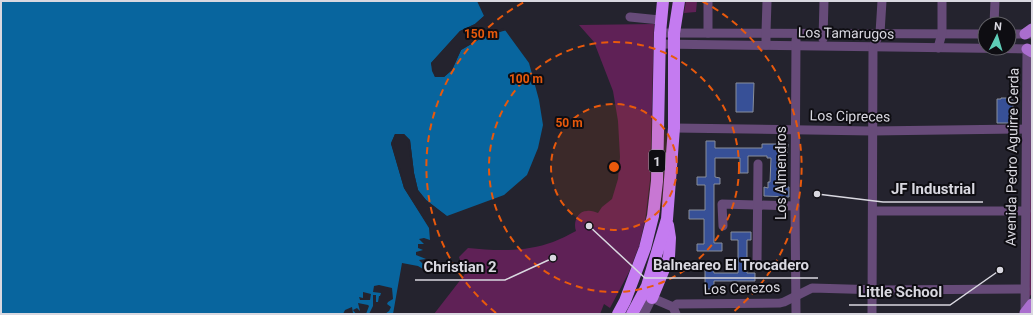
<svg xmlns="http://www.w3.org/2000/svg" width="1033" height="315" viewBox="0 0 1033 315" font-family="Roboto,sans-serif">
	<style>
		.green { fill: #5f2156 }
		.water { fill: #08659e; fill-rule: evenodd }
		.pier { fill: #24232e }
		.building { fill: #375097; stroke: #888e9b }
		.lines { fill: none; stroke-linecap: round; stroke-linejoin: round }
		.minor { stroke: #674b79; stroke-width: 9 }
		.major { stroke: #aa6ece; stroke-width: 11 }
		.highway { stroke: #c47bf0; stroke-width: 12 }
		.ring { fill: none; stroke: #e8590c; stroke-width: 2; stroke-dasharray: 7 5 }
		.labels { text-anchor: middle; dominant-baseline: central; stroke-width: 4; stroke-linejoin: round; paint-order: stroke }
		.shield { fill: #0e0d12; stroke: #9c9ba2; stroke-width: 1 }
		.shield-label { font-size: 13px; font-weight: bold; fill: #d9d8e0 }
		.street-label { font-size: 14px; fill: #d9d8e0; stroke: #0e0d12 }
		.centre { fill: #e8590c; stroke: #0e0d12; stroke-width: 2 }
		.ring-label { font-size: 12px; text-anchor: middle; font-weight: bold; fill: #e8590c; stroke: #0e0d12; stroke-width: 4; stroke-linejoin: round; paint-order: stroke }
		.leader { fill: none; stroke: #d9d8e0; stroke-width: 1.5 }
		.callout-dot { fill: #d9d8e0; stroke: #0e0d12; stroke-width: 1.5 }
		.callout-label { font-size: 15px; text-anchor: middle; font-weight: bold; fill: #d9d8e0; stroke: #0e0d12; stroke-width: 4; stroke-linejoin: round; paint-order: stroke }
	</style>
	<rect width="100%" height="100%" fill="#24232e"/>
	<g class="green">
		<polygon points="686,1 697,1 696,12 684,13"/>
		<path d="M 654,24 L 650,180 L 645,221 L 639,246 L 629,272 L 610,308 L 604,304 L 600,314 L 434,314 L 465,274 L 459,257 L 468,248 C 497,251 526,252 553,242 C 561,239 568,235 576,231 C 573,223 577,211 587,211 C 590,210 595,212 598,213 L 602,207 L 612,199 L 618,179 L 620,157 L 618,121 L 613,91 L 594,42 L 579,25 Z"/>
		<polygon points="1028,56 1032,58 1032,293 1026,302"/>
	</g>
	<path class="water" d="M 1,1 L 477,1 L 484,16 L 475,24 L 460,31 L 431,63 L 435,77 L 444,77 L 452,70 L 461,50 L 485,36 L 505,30 L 529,63 L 539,100 L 543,125 L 538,148 L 527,175 L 504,195 L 447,216 L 426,200 L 418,190 L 414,173 L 410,140 L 404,134 L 395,134 L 391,144 L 404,188 L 429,228 L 430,240 L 424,238 L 419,239 L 424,244 L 418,244 L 418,248 L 423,250 L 416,252 L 416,255 L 426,259 L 419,260 L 426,267 L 423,269 L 418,266 L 402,263 L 393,314 L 385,314 L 389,311 L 391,307 L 387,304 L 388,302 L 393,299 L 392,288 L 379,285 L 374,286 L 373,292 L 381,293 L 380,296 L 379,296 L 378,302 L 376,302 L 376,295 L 373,295 L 373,306 L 369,314 L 366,314 L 369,306 L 368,305 L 358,303 L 360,311 L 357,308 L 353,310 L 356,314 L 353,313 L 352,307 L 345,310 L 343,314 L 1,314 ZM 363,292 L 371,294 L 370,300 L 360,300 L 359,297 L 363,298 Z"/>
	<g class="pier">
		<polygon points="484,16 486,16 476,25 461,33 433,64 434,71 436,75 443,75 450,69 460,48 485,34 504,28 507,30 485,36 461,50 452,70 444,77 435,77 432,71 431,63 460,31 475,24"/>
		<polygon points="395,134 404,134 410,140 414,173 418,190 426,200 449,218 446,218 425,201 417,191 412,174 408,141 403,136 396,136 394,144 405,187 431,227 431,230 404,188 391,143"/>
	</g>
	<g class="building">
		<polygon points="736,83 754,83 753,112 736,112"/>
		<polygon points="1001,98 1009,98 1009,99 1013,100 1013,123 997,123 997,99 1001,99"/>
		<polygon points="706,141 715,141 715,148 762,148 762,144 788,144 787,153 781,153 780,184 786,184 785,187 789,187 789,197 764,196 764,187 768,188 768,182 770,182 771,158 767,158 767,156 748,156 748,173 740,173 740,158 715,158 715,177 720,178 720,184 714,184 714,243 722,243 722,251 697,251 697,244 704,244 704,219 689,219 689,210 705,210 705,185 697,185 697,177 706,177"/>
		<polygon points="731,232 751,232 751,240 747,240 747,273 755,273 755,281 714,281 714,289 705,289 705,266 713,266 714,273 738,273 738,240 731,240"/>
	</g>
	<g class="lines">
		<g class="minor">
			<polyline points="708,1 708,33"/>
			<polyline points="630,17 660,20"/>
			<polyline points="994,24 995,1"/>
			<polyline points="660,33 985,34"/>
			<polyline points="1009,34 1032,34"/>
			<polyline points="823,39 824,1"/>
			<polyline points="660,44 1032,49"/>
			<polyline points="766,45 766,32 767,1"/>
			<polyline points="938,48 942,33 942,1"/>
			<polyline points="674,128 872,131 1026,129"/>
			<polyline points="873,211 1026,211"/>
			<polyline points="723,226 722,204 795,206"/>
			<polyline points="757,263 758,164"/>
			<polyline points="673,307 677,304 780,303 784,302 812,288 881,290 1025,289"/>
			<polyline points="644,314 652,298 673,307 676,314"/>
			<polyline points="796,314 795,206 796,40"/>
			<polyline points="872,314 873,47 880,33 882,1"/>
			<polyline points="1025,314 1027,49"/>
		</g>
		<g class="major">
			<polyline points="1025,34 1032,29"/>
			<polyline points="1027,49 1032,52"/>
			<polyline points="1025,313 1032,304"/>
		</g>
		<g class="highway">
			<polyline points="652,298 669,257 670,238 668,225"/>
			<polyline points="618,314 625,301 645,248 653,216 657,181 660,33 663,1"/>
			<polyline points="632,314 647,286 667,219 674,128 674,33 679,1"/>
		</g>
	</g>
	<circle cx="614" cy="167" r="63" fill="#e8590c" fill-opacity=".12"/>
	<g class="ring">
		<circle cx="614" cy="167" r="63"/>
		<circle cx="614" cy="167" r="125"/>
		<path d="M496 313A188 188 0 0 1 526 1M702 1A188 188 0 0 1 732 313"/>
	</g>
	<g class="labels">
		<rect class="shield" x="649" y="150" width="16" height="22" rx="3"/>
		<g class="shield-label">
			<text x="657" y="161">1</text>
		</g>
		<g class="street-label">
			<text transform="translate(846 33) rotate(1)">Los Tamarugos</text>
			<text transform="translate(850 116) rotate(1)">Los Cipreces</text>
			<text transform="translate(1012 157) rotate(-89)">Avenida Pedro Aguirre Cerda</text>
			<text transform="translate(781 173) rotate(-90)">Los Almendros</text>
			<text transform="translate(742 288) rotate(-2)">Los Cerezos</text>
		</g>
	</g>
	<circle cx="614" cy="167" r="6" class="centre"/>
	<g class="ring-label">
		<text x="481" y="38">150 m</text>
		<text x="526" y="83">100 m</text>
		<text x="569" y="127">50 m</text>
	</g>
	<path class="leader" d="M817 194L883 202H983M589 226L645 278H818M553 258L505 280H415M1000 270L950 305H849"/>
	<g class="callout-dot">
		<circle cx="817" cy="194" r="4"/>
		<circle cx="589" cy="226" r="4"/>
		<circle cx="553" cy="258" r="4"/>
		<circle cx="1000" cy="270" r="4"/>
	</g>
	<g class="callout-label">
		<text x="933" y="194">JF Industrial</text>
		<text x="731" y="270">Balneareo El Trocadero</text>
		<text x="460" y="272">Christian 2</text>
		<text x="900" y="297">Little School</text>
	</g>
	<rect width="1033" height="315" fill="none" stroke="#d9d8e0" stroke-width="4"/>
	<g transform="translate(997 36) rotate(5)"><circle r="19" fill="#0e0d12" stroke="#5f5e64"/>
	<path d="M0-3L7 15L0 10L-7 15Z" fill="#5eceb8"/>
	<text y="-6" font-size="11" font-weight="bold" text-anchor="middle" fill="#d9d8e0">N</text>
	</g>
</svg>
